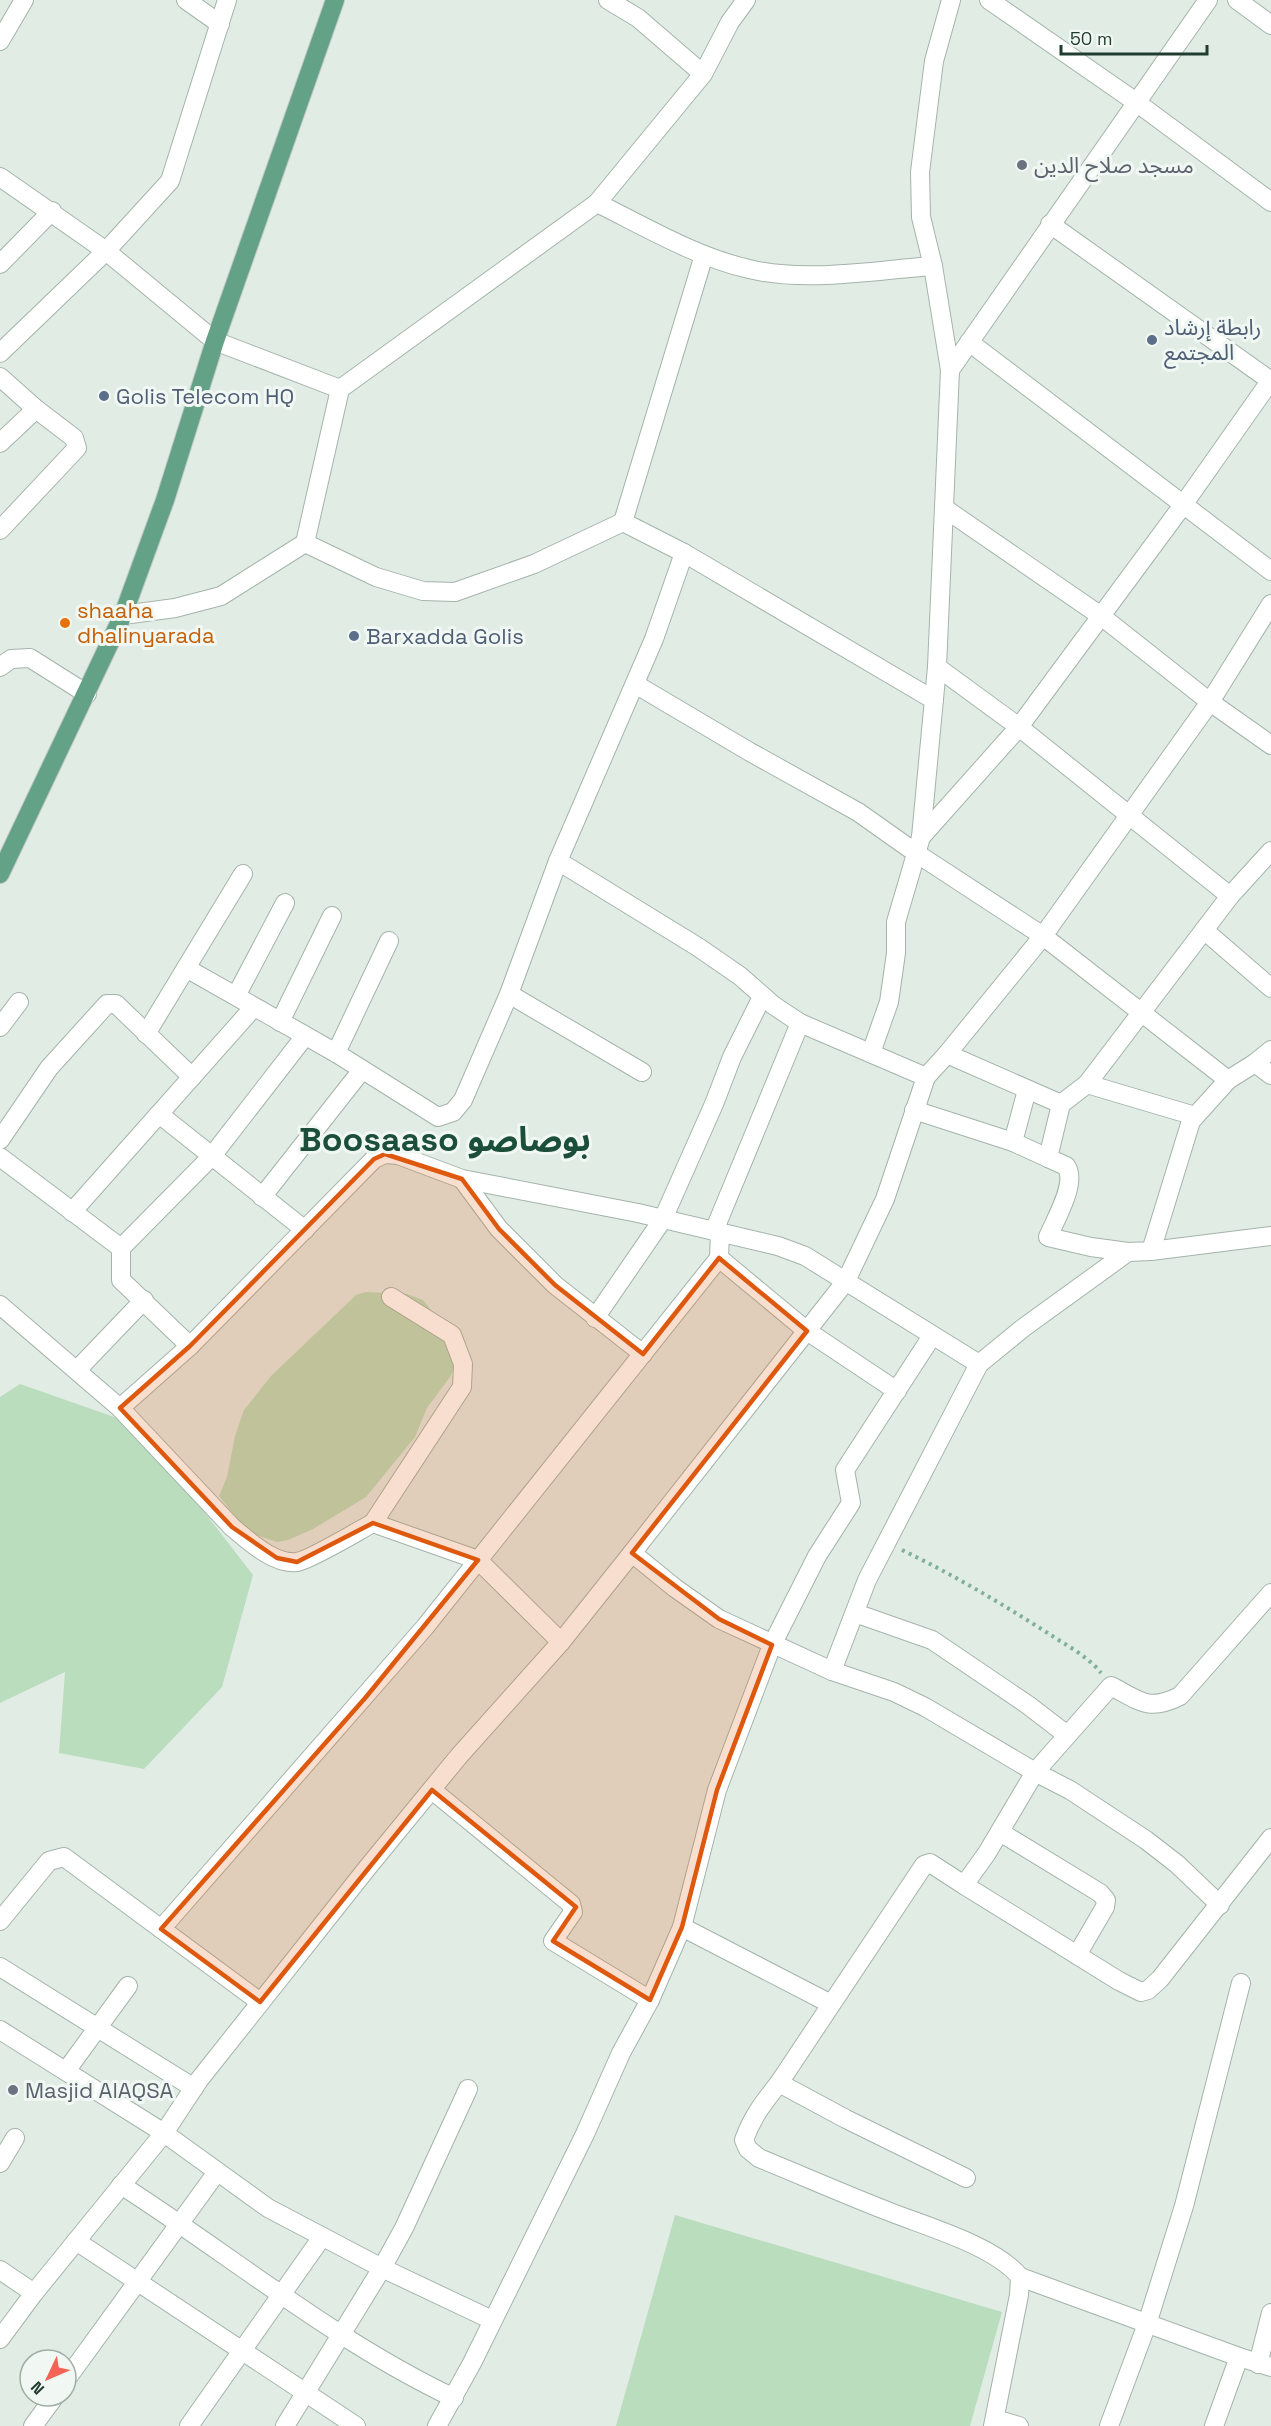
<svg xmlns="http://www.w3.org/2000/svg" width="1271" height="2426" viewBox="0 0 1271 2426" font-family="'Space Grotesk','Noto Sans Arabic',sans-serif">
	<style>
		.green { fill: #b9ddbd }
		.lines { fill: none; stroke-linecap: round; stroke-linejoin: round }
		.minor-casing { stroke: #a4b4ab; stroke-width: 20 }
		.major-casing { stroke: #c1c8c5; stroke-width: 20 }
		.path { stroke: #80b099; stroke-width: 4; stroke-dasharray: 3 4.5; stroke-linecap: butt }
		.minor { stroke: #fff; stroke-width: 18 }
		.major { stroke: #64a288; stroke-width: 18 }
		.marked { fill: #de580e; fill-opacity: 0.2; stroke: #de580e; stroke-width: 4.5; stroke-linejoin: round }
		.worship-dot { fill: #6b7280; stroke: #f1f8f3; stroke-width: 2 }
		.service-dot { fill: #5c6f8a; stroke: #f1f8f3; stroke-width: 2 }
		.food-dot { fill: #e8710a; stroke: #f1f8f3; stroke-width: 2 }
		.labels { text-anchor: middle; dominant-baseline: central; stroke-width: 6; stroke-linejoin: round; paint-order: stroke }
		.worship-label { font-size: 22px; fill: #5b616d; stroke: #f1f8f3; text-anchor: start }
		.service-label { font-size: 22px; fill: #4e5e75; stroke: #f1f8f3; text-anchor: start }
		.food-label { font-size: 22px; fill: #c56008; stroke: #f1f8f3; text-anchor: start }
		.town-label { font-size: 34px; font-weight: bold; fill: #1c4f3a; stroke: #f1f8f3 }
	</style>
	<rect width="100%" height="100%" fill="#e1ece5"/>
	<g class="green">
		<polygon points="366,1292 407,1294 423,1300 456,1341 459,1357 450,1377 427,1408 415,1437 366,1497 313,1529 288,1540 277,1542 256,1535 238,1520 219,1496 227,1477 235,1436 244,1410 271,1376 356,1295"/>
		<polygon points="20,1384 137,1425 253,1575 222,1687 144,1769 59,1753 65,1672 0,1703 0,1397"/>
		<polygon points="675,2215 1002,2312 970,2426 616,2426"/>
	</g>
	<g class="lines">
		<defs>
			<g id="minor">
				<polyline points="186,0 220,24"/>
				<polyline points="608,0 638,18 703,74"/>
				<polyline points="989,0 1136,102 1271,202"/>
				<polyline points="1237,0 1271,25"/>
				<polyline points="0,41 24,0"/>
				<path d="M 0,177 L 106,251 L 215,341 L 340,389 L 597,203 C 646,227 696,257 749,269 C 806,283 875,270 933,266"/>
				<polyline points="597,203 703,74 730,22 746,0"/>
				<polyline points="1050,224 1271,381"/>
				<polyline points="704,255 623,522 684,553 934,700"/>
				<polyline points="0,264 52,211"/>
				<polyline points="969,342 1271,571"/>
				<polyline points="0,353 106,251 170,181 227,0"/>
				<polyline points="950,370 1208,0"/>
				<polyline points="0,377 36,409 74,438 77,448 0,530"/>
				<polyline points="0,443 36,409"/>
				<polyline points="944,508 1101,616 1210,702 1271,745"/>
				<polyline points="305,543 376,577 423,591 455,592 534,564 623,522"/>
				<polyline points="123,615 175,608 221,596 305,543 340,389"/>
				<polyline points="0,667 11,659 30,658 87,694"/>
				<polyline points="937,667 1019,727 1230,896"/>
				<polyline points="635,684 750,752 858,812 916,853 1043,936 1228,1080"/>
				<polyline points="921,837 1019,727 1183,505 1271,380"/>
				<polyline points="558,861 698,947 740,976 773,1005 800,1023 926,1077 947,1054 1061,1104"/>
				<polyline points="1204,930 1271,988"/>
				<polyline points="186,968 336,1053 438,1117 453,1112 463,1100 509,994 558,861 654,639 684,553"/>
				<polyline points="509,994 642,1072"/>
				<polyline points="236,996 285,903"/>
				<polyline points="280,1022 332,916"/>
				<polyline points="0,1027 19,1002"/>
				<polyline points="146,1034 243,874"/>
				<polyline points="336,1053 389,941"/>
				<polyline points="871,1053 889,1002 896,953 896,922 921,837 937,667 950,370 933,266 921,217 920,172 934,61 951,0"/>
				<polyline points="947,1054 1043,936 1210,702 1271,604"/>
				<polyline points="1255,1063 1271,1075"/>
				<polyline points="1087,1084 1195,1116"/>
				<polyline points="914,1110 1013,1142 1048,1158"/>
				<polyline points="159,1114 305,1230"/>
				<polyline points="0,1140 49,1068 107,1004 116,1004 192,1077"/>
				<polyline points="1013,1142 1027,1090"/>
				<polyline points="0,1157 121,1248 121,1280 190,1346"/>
				<polyline points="462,1179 499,1229 555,1285 643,1354"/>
				<polyline points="262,1197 362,1070"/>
				<polyline points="72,1212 254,1007"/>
				<polyline points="714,1231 800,1023"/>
				<polyline points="121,1248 212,1156 305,1036"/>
				<polyline points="1151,1251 1271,1236"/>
				<path d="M 1128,1252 L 1091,1247 L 1048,1237 C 1055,1220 1078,1182 1066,1166 L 1048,1158 L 1061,1104 L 1087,1084 L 1230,896 L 1271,851"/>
				<polyline points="719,1258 807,1331 897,1391"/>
				<path d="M 0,1305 L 120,1408 L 232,1527 C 249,1541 274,1565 297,1562 C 310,1560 358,1531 373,1523 L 478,1560 L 561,1642"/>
				<polyline points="595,1318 663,1219 714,1104 732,1057 762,997"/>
				<polyline points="77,1370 144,1300"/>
				<polyline points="120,1408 190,1346 374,1159 385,1154 398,1155 462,1179 638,1213 778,1246 805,1256 979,1364"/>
				<polyline points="373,1523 462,1387 463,1364 452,1335 391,1297"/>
				<polyline points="632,1553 846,1281 885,1199 926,1077"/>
				<polyline points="855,1613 932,1640 1028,1705 1067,1735"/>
				<polyline points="832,1671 867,1580 979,1364 1023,1328 1128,1252 1151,1251 1191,1121 1228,1080 1255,1063 1271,1050"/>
				<polyline points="432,1790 571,1904 573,1912 553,1941 650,2000"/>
				<polyline points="1000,1832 1100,1893 1106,1900 1105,1907 1077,1955"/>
				<polyline points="964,1885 1119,1981 1141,1992 1148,1990 1160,1979 1271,1838"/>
				<polyline points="0,1921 49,1861 64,1857 260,2002"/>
				<polyline points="682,1927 831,2004"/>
				<polyline points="161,1929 425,1627 719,1258 720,1233"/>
				<polyline points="0,1967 194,2088"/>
				<polyline points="0,2030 164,2133 268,2208 382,2268 492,2320"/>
				<polyline points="66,2071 128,1986"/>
				<polyline points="779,2083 846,2119 966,2178"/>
				<polyline points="0,2163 15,2138"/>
				<path d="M 121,2185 C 232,2256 334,2341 454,2398"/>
				<polyline points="76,2241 356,2426"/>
				<polyline points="0,2270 34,2293"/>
				<polyline points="1020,2277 1239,2357 1271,2367"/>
				<polyline points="0,2339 34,2293 164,2133 199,2080 368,1867 459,1756 561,1642 632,1553 675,1588 719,1619 832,1671 894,1692 925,1707 1035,1772 1070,1790 1146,1840 1177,1864 1220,1905"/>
				<polyline points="1258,2364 1271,2313"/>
				<polyline points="66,2380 217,2172"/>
				<polyline points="995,2419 1019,2426"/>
				<polyline points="33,2426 55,2396"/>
				<polyline points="189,2426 322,2237"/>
				<polyline points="285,2426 382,2268 404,2228 468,2089"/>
				<polyline points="437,2426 472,2363 585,2134 621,2053 650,2000 682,1927 717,1790 772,1645 817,1556 851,1503 845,1470 932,1336"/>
				<path d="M 993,2426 L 1019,2295 L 1020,2277 C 995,2246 928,2227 890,2212 C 846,2195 803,2176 759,2158 L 748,2149 L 744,2140 C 752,2117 764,2102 779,2083 L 924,1865 L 930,1863 L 964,1885 L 987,1853 L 1035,1772 L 1111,1686 C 1140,1701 1148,1712 1180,1696 L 1271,1593"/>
				<polyline points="1109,2426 1147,2324 1184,2206 1241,1983"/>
				<polyline points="1214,2426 1239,2357"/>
			</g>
			<polyline id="major" points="0,874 123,615 165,500 215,341 335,0"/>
		</defs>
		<use href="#minor" class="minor-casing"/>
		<use href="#major" class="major-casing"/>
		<path class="path" d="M 902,1550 C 952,1574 999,1602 1046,1632 C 1064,1644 1088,1656 1101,1673"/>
		<use href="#minor" class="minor"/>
		<use href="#major" class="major"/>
	</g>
	<path class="marked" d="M 385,1154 L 462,1179 L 499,1229 L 555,1285 L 643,1354 L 719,1258 L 807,1331 L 632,1553 L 719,1619 L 772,1645 L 717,1790 L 682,1927 L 650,2000 L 553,1941 L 576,1907 L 432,1790 L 260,2002 L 161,1929 L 366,1697 L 478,1560 L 373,1523 L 297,1562 L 277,1558 L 232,1527 L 120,1408 L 190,1346 L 374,1159 Z"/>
	<g class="worship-dot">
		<circle cx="1022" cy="165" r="6"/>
		<circle cx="13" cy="2090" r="6"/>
	</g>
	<g class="service-dot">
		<circle cx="1152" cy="340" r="6"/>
		<circle cx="104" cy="396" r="6"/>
		<circle cx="354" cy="636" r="6"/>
	</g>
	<circle class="food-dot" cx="65" cy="623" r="6"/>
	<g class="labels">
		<g class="worship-label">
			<text x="1034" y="165">مسجد صلاح الدين</text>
			<text x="25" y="2090">Masjid AlAQSA</text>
		</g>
		<g class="service-label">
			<text x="1164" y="327">رابطة إرشاد<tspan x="1164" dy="25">المجتمع</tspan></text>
			<text x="116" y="396">Golis Telecom HQ</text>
			<text x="366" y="636">Barxadda Golis</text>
		</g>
		<g class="food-label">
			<text x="77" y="610">shaaha<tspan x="77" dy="25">dhalinyarada</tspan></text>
		</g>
		<g class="town-label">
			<text x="445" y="1139">Boosaaso بوصاصو</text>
		</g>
	</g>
	<g transform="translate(48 2378) rotate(226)"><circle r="28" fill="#f1f8f3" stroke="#9eada5" stroke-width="1.5"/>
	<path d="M0-4.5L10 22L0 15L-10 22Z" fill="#f46356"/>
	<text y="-9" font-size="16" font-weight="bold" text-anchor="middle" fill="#213c30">N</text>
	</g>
	<path d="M1061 45v9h146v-9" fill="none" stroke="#213c30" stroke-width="3"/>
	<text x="1070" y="45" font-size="18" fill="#213c30" stroke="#f1f8f3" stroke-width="4.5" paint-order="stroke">50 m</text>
</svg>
